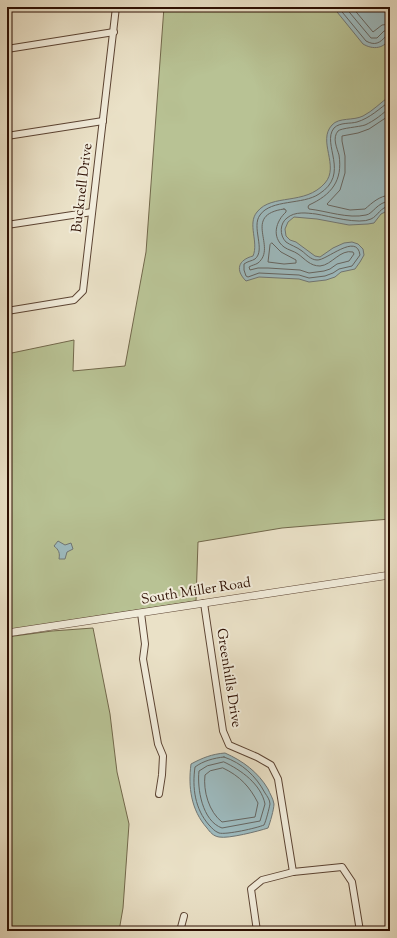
<svg xmlns="http://www.w3.org/2000/svg" width="397" height="938" viewBox="0 0 397 938" font-family="'Sorts Mill Goudy',serif">
	<style>
		.green { fill: #b8c294; stroke: #72684b }
		.water { fill: #9dbbc0; stroke: #707674 }
		.lines { fill: none; stroke-linecap: round; stroke-linejoin: round }
		.shore { stroke: #656561; stroke-width: 1 }
		.minor-casing { stroke: #5c4433; stroke-width: 8 }
		.tertiary-casing { stroke: #5c4433; stroke-width: 8 }
		.minor { stroke: #f1ecdb; stroke-width: 6 }
		.tertiary { stroke: #f1ecdb; stroke-width: 7 }
		.labels { text-anchor: middle; dominant-baseline: central; stroke-width: 4; stroke-linejoin: round; paint-order: stroke }
		.street-label { font-size: 14px; fill: #2d0f02; stroke: #f1ecdb }
	</style>
	<rect width="100%" height="100%" fill="#eae1c7"/>
	<filter id="stains"><feTurbulence type="fractalNoise" baseFrequency=".005" numOctaves="4"/><feColorMatrix values="0 0 0 0 .2 0 0 0 0 .09 0 0 0 0 .02 0 0 0 .5 -.17"/></filter>
	<radialGradient id="worn" r=".72"><stop offset=".6" stop-color="#630" stop-opacity="0"/><stop offset="1" stop-color="#630" stop-opacity=".3"/></radialGradient>
	<g class="green">
		<polygon points="164,7 390,7 390,519 282,528 198,542 196,601 7,630 7,354 74,340 73,371 125,366 146,252"/>
		<polygon points="93,628 110,714 117,772 129,824 123,908 119,931 7,931 7,637 52,631"/>
	</g>
	<g class="water">
		<path d="M 333,7 L 390,7 C 390,15 392,30 390,37 C 385,49 373,50 363,44 Z"/>
		<path d="M 390,96 L 389,210 L 381,214 L 374,223 L 368,224 L 349,225 L 317,219 L 294,217 L 288,222 L 285,229 L 286,236 L 290,240 L 296,242 L 315,256 L 320,257 L 333,248 L 344,243 L 352,242 L 358,244 L 363,249 L 364,255 L 360,262 L 355,269 L 341,272 L 335,277 L 326,280 L 309,282 L 299,279 L 259,277 L 246,281 C 235,270 238,260 253,256 C 259,242 247,224 257,212 C 272,193 305,206 325,183 C 340,166 317,141 332,125 C 339,117 353,121 363,116 C 373,111 381,102 390,96 Z"/>
		<path d="M 58,541 L 65,545 L 71,543 L 73,549 L 67,552 L 65,559 L 59,559 C 60,553 59,550 54,546 Z"/>
		<path d="M 225,753 C 243,761 258,772 268,789 C 270,794 273,798 274,804 C 274,809 270,823 268,828 C 259,831 228,839 219,837 C 213,836 210,832 207,828 C 191,810 188,787 191,764 C 202,758 212,754 225,753 Z"/>
	</g>
	<g class="lines">
		<g class="shore">
			<path d="M 338,7 L 366,41 C 375,46 380,43 386,36 L 390,35"/>
			<polyline points="345,7 371,38 377,38 384,31 390,30"/>
			<polyline points="352,7 373,32 382,25 390,24"/>
			<path d="M 390,101 C 379,109 370,118 357,122 C 350,124 340,122 334,128 C 321,144 351,174 319,194 C 303,205 271,199 260,215 C 251,227 266,250 255,259 C 252,261 248,261 244,264 L 244,270 L 246,276 L 248,277 L 259,273 L 299,275 L 309,278 L 325,276 L 333,273 L 339,269 L 352,266 L 360,255 C 357,232 326,261 317,260 C 311,260 306,254 302,251 C 297,247 290,245 286,242 C 279,235 280,223 287,218 C 295,211 307,213 316,214 C 329,216 359,225 371,219 C 378,216 380,207 390,206"/>
			<path d="M 390,107 C 383,114 374,121 365,125 C 359,127 341,128 338,131 C 332,138 337,148 339,155 C 343,181 331,195 309,205 L 308,207 L 309,209 C 327,211 348,219 366,215 C 373,214 377,202 390,201"/>
			<path d="M 390,115 L 369,129 L 358,133 L 342,136 L 342,141 L 345,156 L 345,173 L 340,190 L 327,204 L 328,205 L 350,210 L 365,209 C 372,203 379,196 390,195"/>
			<path d="M 284,209 L 286,210 L 286,212 C 276,221 271,237 284,247 C 288,250 294,251 298,254 C 305,259 310,266 320,266 C 332,265 340,249 353,252 L 354,254 L 349,261 L 337,264 L 330,269 L 324,271 L 309,273 L 300,270 L 268,268 L 258,268 L 250,270 L 249,267 C 252,265 255,265 258,263 C 278,247 241,215 284,209 Z"/>
			<polygon points="272,243 281,252 296,260 296,263 284,264 268,262 270,245"/>
			<path d="M 224,757 C 242,763 256,776 265,793 C 267,796 270,800 270,804 C 269,809 266,821 264,825 C 257,828 226,835 219,833 C 214,831 212,828 209,825 C 195,809 192,788 195,767 C 203,761 214,758 224,757 Z"/>
			<path d="M 224,762 C 241,770 261,784 265,804 L 260,821 L 222,828 C 202,821 197,788 199,771 L 207,766 Z"/>
			<path d="M 223,768 C 240,776 250,787 258,803 L 255,817 L 222,822 C 209,812 203,791 205,775 L 210,771 Z"/>
		</g>
		<defs>
			<g id="minor">
				<polyline points="7,49 114,32"/>
				<polyline points="7,136 103,121"/>
				<polyline points="7,225 92,212"/>
				<polyline points="7,311 74,300 83,291 116,7"/>
				<polyline points="204,603 223,731 229,745 257,757 271,765 278,779 293,872"/>
				<polyline points="141,613 145,644 143,659 158,744 163,756 162,775 159,794"/>
				<polyline points="180,931 184,916"/>
				<polyline points="257,931 251,889 262,880 293,872 342,867 352,882 360,931"/>
			</g>
			<polyline id="tertiary" points="7,633 390,575"/>
		</defs>
		<use href="#minor" class="minor-casing"/>
		<use href="#tertiary" class="tertiary-casing"/>
		<use href="#minor" class="minor"/>
		<use href="#tertiary" class="tertiary"/>
	</g>
	<g class="labels">
		<g class="street-label">
			<text transform="translate(83 188) rotate(-83)">Bucknell Drive</text>
			<text transform="translate(196 592) rotate(-9)">South Miller Road</text>
			<text transform="translate(228 678) rotate(81)">Greenhills Drive</text>
		</g>
	</g>
	<rect width="397" height="938" fill="none" stroke="#eae1c7" stroke-width="24"/>
	<rect x="8" y="8" width="381" height="922" fill="none" stroke="#2d0f02" stroke-width="2"/>
	<rect x="12" y="12" width="373" height="914" fill="none" stroke="#2d0f02"/>
	<rect width="100%" height="100%" filter="url(#stains)"/>
	<rect width="100%" height="100%" fill="url(#worn)"/>
</svg>
